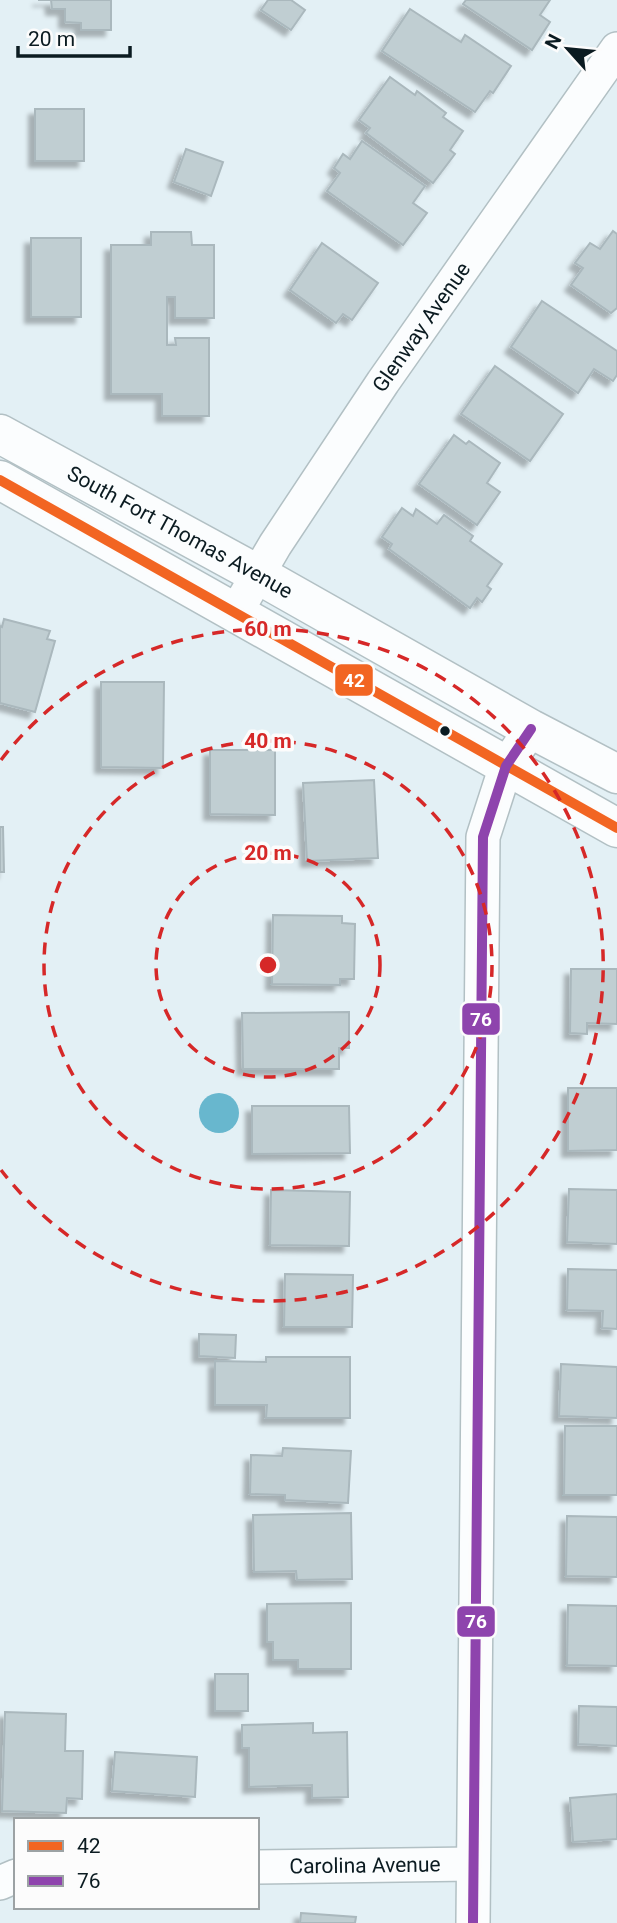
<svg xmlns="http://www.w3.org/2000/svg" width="617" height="1923" viewBox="0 0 617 1923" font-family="Roboto,sans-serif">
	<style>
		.water { fill: #68b7ce }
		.building { fill: #c0ced2; stroke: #aab8bd; stroke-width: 2; filter: url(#shadow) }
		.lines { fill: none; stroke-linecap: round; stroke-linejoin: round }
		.street-casing { stroke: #b2c0c4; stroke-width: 36 }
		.secondary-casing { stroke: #b2c0c4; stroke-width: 41 }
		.street { stroke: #fbfdfe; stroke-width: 33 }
		.secondary { stroke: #fbfdfe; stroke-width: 38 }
		.bus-1-casing { stroke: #fcfcfc; stroke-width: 16 }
		.bus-2-casing { stroke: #fcfcfc; stroke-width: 16 }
		.bus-1 { stroke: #f26522; stroke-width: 10 }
		.bus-2 { stroke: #8e44ad; stroke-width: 10 }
		.ring { fill: none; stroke: #d62828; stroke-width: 3.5; stroke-dasharray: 12 9 }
		.bus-dot { fill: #0b1b21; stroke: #fcfcfc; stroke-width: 2.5 }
		.labels { text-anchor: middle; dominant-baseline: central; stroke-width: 7; stroke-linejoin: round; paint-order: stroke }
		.street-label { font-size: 21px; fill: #0b1b21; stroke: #fcfcfc }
		.centre { fill: #d62828; stroke: #fcfcfc; stroke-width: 3.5 }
		.ring-label { font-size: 21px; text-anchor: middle; font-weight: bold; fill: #d62828; stroke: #fcfcfc; stroke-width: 7; stroke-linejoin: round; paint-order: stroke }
		.line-badge { stroke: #fcfcfc; stroke-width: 2.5 }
		.badge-label { font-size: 19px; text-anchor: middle; font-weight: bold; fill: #fff }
	</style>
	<defs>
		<filter id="shadow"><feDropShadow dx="-6" dy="6" stdDeviation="2" flood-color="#0004"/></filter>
	</defs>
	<rect width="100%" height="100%" fill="#e3f0f5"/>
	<circle class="water" cx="219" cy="1113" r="20"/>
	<g class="building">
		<polygon points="38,0 111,0 111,30 81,30 81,23 65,22 65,9 52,9 51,0"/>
		<polygon points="268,0 291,0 305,10 291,30 261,10"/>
		<polygon points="466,0 550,0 540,15 550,22 532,50 463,4"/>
		<polygon points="410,9 461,42 465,35 511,66 493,93 490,91 475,112 382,51"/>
		<polygon points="390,77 415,95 417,91 446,113 443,117 463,131 450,150 455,154 433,183 366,133 370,128 359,120"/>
		<rect x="35" y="109" width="49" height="52"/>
		<polygon points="362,141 425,186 413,203 427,213 403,245 327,191 340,173 334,168 343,154 350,159"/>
		<polygon points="186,149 223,162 211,196 174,182"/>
		<polygon points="613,231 617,234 617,308 611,313 571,285 583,268 575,263 590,243 600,249"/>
		<polygon points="151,232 191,232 192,245 214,245 214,318 175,318 175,297 167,297 167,345 176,345 175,338 209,338 209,416 162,416 162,394 111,394 111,245 151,245"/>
		<rect x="31" y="238" width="50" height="79"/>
		<polygon points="322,243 378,283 352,320 343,314 336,323 290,290"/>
		<polygon points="542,301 617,351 617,375 613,381 594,369 578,393 511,347"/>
		<polygon points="495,366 563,414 530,461 461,414"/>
		<polygon points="454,435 466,444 469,441 500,463 487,483 500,492 477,525 419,484"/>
		<polygon points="402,508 413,516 416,509 437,524 444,515 473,536 470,541 502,564 487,586 491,589 482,602 477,598 470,608 389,549 392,544 382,537"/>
		<polygon points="4,619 50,631 47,639 55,641 35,712 0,703 0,626 2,627"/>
		<polygon points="101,682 164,682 163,768 101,767"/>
		<polygon points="210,750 275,750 275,815 210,814"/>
		<polygon points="374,780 378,858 307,861 303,783"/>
		<polygon points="0,827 3,827 4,872 0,872"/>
		<polygon points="273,915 342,916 342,923 355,924 354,979 340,979 340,985 272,984"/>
		<polygon points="571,969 617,969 617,1024 587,1023 587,1034 570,1033"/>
		<polygon points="349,1012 349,1048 339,1048 339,1069 243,1069 242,1013"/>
		<polygon points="568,1088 617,1088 617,1150 568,1151"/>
		<polygon points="252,1106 349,1106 350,1153 252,1154"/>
		<polygon points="569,1189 617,1190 617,1244 567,1242"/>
		<polygon points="271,1190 350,1192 349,1246 270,1245"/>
		<polygon points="568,1269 617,1270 617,1329 602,1328 603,1311 567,1310"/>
		<polygon points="285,1274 353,1275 352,1327 284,1327"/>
		<polygon points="199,1334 236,1335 235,1358 199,1356"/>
		<polygon points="266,1357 350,1357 350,1418 266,1418 267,1405 215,1405 215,1361 266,1362"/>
		<polygon points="561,1364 617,1367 617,1418 559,1416"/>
		<polygon points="565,1426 617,1426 617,1495 564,1495"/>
		<polygon points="283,1448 351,1451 348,1503 285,1500 285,1495 250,1494 251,1455 282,1456"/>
		<polygon points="351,1513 352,1579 297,1580 296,1571 254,1572 253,1515"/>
		<polygon points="567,1516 617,1517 617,1577 566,1576"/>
		<polygon points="351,1603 351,1669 298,1669 298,1660 273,1660 273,1642 267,1642 267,1604"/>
		<polygon points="568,1605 617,1606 617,1666 567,1665"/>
		<rect x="215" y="1674" width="33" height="37"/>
		<polygon points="579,1706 617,1707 617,1746 578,1744"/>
		<polygon points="5,1712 66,1714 65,1751 83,1751 82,1799 67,1798 66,1813 2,1811"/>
		<polygon points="313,1723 313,1733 347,1732 348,1797 312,1798 312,1785 249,1787 249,1748 242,1748 242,1725"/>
		<polygon points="115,1752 197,1757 195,1797 112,1791"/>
		<polygon points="617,1794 617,1839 573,1842 570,1798"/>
		<polygon points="301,1913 356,1917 355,1923 300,1923"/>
	</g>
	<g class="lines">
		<defs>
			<g id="street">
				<path id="s1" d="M 236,612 L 275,545 L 383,382 L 617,49"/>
				<path id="s2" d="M 257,1867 L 472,1864"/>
				<polyline points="0,1883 16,1876"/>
				<polyline points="473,1923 483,837 506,766 531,729"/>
			</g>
			<g id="secondary">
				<path id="s3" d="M 0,434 L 257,574 L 531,729 L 617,774"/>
				<polyline points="0,480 617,828"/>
			</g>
		</defs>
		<use href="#street" class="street-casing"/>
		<use href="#secondary" class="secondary-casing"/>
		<use href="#street" class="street"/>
		<use href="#secondary" class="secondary"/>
		<defs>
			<polyline id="bus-1" points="0,480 617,828"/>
			<polyline id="bus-2" points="473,1923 483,837 506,766 531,729"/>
		</defs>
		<use href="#bus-1" class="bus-1-casing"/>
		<use href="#bus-2" class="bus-2-casing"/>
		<use href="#bus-1" class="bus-1"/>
		<use href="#bus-2" class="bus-2"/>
	</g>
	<g class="ring">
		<circle cx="268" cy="965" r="112"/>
		<circle cx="268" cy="965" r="224"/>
		<path d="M1 760A336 336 0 1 1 1 1170"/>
	</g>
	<circle class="bus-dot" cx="445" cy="731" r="6"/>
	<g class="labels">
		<g class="street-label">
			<text stroke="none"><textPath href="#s1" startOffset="340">Glenway Avenue</textPath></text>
			<text stroke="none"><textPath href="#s3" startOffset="205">South Fort Thomas Avenue</textPath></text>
			<text stroke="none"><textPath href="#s2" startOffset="108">Carolina Avenue</textPath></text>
		</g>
	</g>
	<circle cx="268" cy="965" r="10" class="centre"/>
	<g class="ring-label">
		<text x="268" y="636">60 m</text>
		<text x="268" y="748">40 m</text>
		<text x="268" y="860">20 m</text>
	</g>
	<g class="line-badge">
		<rect x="334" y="663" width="40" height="34" rx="7" fill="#f26522"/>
		<rect x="461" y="1002" width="40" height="34" rx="7" fill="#8e44ad"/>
		<rect x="456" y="1605" width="40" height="33" rx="7" fill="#8e44ad"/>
	</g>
	<g class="badge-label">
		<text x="354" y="687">42</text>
		<text x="481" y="1026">76</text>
		<text x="476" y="1628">76</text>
	</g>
	<rect x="14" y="1818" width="245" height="91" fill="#fcfcfc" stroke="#9ca2a4" stroke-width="2"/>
	<rect x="28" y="1841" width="35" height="10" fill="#f26522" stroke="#9ca2a4" stroke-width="2"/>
	<text x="77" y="1853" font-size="21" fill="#0b1b21">42</text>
	<rect x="28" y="1876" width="35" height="10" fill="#8e44ad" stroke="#9ca2a4" stroke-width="2"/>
	<text x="77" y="1888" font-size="21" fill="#0b1b21">76</text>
	<g transform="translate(568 49) rotate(297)" stroke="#fcfcfc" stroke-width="5" paint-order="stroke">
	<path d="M0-5L12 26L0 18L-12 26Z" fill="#0b1b21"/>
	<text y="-10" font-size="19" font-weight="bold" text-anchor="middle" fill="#0b1b21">N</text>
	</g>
	<path d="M18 46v10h112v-10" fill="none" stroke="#0b1b21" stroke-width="3.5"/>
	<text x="28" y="46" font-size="21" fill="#0b1b21" stroke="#fcfcfc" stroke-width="5" paint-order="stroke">20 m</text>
</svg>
